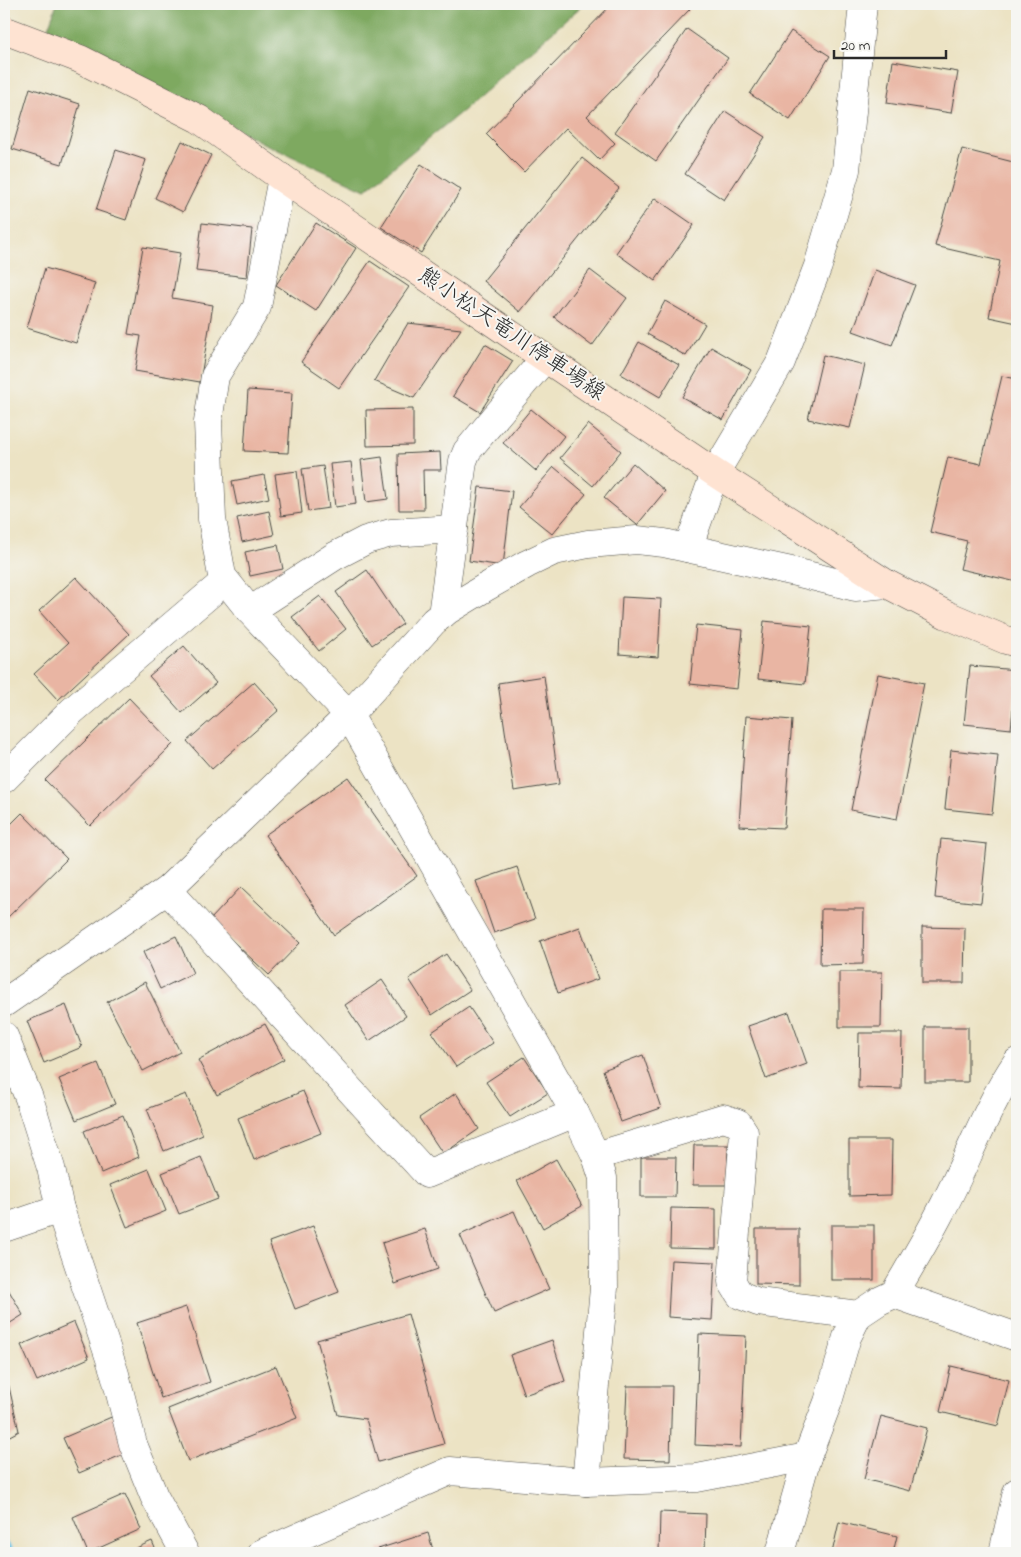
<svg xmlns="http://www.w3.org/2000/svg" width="1021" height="1557" viewBox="0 0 1021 1557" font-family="'Indie Flower','Klee One',sans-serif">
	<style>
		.forest { fill: #7ea960; stroke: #546a46 }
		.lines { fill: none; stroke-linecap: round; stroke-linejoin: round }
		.stream { stroke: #69c4e7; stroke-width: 11 }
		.building { fill: #e9b5a3 }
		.minor-casing { stroke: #484742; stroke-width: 29 }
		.secondary-casing { stroke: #484742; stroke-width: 29 }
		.minor { stroke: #fff; stroke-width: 28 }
		.secondary { stroke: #fee3d2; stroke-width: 28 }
		.labels { text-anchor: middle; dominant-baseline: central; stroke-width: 4; stroke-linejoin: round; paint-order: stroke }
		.street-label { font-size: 22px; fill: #2b2b2b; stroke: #f6f6f2 }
	</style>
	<rect width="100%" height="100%" fill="#f6f6f2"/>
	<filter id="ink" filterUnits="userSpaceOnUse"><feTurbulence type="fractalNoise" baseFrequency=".02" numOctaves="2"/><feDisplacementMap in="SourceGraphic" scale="10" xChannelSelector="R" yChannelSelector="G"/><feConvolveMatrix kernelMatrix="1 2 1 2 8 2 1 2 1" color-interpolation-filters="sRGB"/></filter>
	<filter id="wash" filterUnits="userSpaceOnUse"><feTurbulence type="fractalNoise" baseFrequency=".0096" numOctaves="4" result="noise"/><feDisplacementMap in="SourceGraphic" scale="20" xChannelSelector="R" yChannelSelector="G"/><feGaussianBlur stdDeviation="1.12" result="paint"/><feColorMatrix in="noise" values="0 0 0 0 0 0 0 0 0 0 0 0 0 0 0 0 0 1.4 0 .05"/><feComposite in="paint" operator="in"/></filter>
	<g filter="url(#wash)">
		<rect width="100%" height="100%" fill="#ece3c4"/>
		<polygon class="forest" points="57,4 584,4 465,109 365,190 263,143 48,28"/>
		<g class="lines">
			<polyline class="stream" points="4,1546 8,1553"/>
		</g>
		<g id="blocks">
			<g class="building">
				<polygon points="612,4 685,4 690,9 587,116 615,143 599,160 566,128 524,172 486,134"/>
				<polygon points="687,29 728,58 656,161 615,132"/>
				<polygon points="791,31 830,56 790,120 750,94"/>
				<polygon points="893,61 958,72 951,113 887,103"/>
				<polygon points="30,88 80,104 62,164 12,149"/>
				<polygon points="725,111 765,137 724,200 685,174"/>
				<polygon points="182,141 211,155 183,212 155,198"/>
				<polygon points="962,149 1017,163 1017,323 989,317 1000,261 935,246"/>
				<polygon points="116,150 146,160 126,220 96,210"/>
				<polygon points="582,158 619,188 520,312 483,281"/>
				<polygon points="421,164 461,190 421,253 381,227"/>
				<polygon points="655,198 694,225 655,281 616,253"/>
				<polygon points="202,223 252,229 247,277 196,271"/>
				<polygon points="316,223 356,248 316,311 276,285"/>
				<polygon points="143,247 180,253 172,298 213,305 200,382 135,371 141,336 128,334"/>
				<polygon points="370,261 409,287 339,388 301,362"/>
				<polygon points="45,268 95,283 76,343 27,328"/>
				<polygon points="590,270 627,298 592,346 554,317"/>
				<polygon points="875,270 915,285 892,345 853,331"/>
				<polygon points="665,301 705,324 686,356 647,334"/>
				<polygon points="408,323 461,329 414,398 374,381"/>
				<polygon points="639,342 679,365 660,397 621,374"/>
				<polygon points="485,344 513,361 480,412 453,396"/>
				<polygon points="711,347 751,370 723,420 682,397"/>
				<polygon points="823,355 865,365 850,428 808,419"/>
				<polygon points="1002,376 1017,379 1017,582 960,569 967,541 930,532 948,457 981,464"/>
				<polygon points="248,390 292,393 288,453 244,451"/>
				<polygon points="413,409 413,445 367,446 366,410"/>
				<polygon points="531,409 564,436 536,471 503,443"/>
				<polygon points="588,424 621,451 593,486 560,458"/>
				<polygon points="440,452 441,470 423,470 424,510 399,510 398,454"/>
				<polygon points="382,457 388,499 366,502 361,460"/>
				<polygon points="351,462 356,504 335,507 330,464"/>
				<polygon points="633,463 665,491 637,525 604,498"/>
				<polygon points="323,466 329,508 308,511 302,469"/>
				<polygon points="554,467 586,494 552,534 519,507"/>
				<polygon points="297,471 302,513 281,516 275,474"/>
				<polygon points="264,475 269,498 237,505 232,481"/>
				<polygon points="479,487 512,491 503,566 469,561"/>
				<polygon points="269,511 274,535 242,542 237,518"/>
				<polygon points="278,545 283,569 250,576 245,552"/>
				<polygon points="367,570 403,624 372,645 336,592"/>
				<polygon points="76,577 129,634 58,700 34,674 68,643 39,611"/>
				<polygon points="320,596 346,629 319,651 292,617"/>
				<polygon points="622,597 661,599 658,657 619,654"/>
				<polygon points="764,621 811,626 805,684 758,679"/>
				<polygon points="696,625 743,630 737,689 690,684"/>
				<polygon points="184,646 216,683 182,713 149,676"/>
				<polygon points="970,666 1017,670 1011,729 964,724"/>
				<polygon points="878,674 924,683 897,819 851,810"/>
				<polygon points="544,676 559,784 514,791 498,683"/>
				<polygon points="254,682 279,710 212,769 187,741"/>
				<polygon points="129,698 173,744 90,826 45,780"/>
				<polygon points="746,716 792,720 784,828 739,826"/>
				<polygon points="951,750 998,755 992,814 945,809"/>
				<polygon points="348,777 417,876 334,935 265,835"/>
				<polygon points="22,813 67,859 4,921 4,831"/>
				<polygon points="941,839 987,844 981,903 935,898"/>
				<polygon points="517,867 535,919 494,933 476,881"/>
				<polygon points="241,887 300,943 269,975 210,920"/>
				<polygon points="821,909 864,909 863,964 820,965"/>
				<polygon points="580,927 598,979 558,993 540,941"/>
				<polygon points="922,927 965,928 964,983 922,983"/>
				<polygon points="176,936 193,973 160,989 143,952"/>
				<polygon points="446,954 470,990 432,1015 409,979"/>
				<polygon points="839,972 882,972 881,1027 839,1027"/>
				<polygon points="382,980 406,1016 369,1041 345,1005"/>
				<polygon points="145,982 180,1052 143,1071 107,1002"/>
				<polygon points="66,1005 82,1047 44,1063 27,1021"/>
				<polygon points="469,1007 493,1043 456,1067 432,1032"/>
				<polygon points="789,1012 807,1064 766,1079 748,1026"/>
				<polygon points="265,1024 284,1059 217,1095 198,1060"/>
				<rect x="925" y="1027" width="43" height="55"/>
				<polygon points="859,1033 902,1033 901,1089 858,1088"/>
				<polygon points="643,1055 661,1108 621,1122 603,1070"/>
				<polygon points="524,1057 548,1093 510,1117 486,1082"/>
				<polygon points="98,1063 115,1104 76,1120 59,1079"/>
				<polygon points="303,1091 321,1133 254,1160 238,1118"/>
				<polygon points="456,1093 479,1129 443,1154 419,1118"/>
				<polygon points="186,1094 203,1135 164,1151 147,1109"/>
				<polygon points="123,1115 139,1157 101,1173 84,1131"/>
				<polygon points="849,1140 892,1140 891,1195 849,1196"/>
				<polygon points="694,1145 728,1145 727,1185 693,1185"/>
				<polygon points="201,1157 218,1199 179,1214 162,1173"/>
				<polygon points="641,1157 676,1157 675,1197 641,1197"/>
				<polygon points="556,1159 582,1206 543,1228 517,1181"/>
				<polygon points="149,1169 166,1211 127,1227 110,1185"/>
				<polygon points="671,1208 716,1209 716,1249 670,1248"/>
				<polygon points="514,1211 549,1289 494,1313 460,1235"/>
				<rect x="831" y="1225" width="43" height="55"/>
				<polygon points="313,1226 339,1292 295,1309 269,1242"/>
				<polygon points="425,1229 438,1269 395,1284 382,1243"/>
				<polygon points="756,1229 799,1229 799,1285 756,1284"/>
				<polygon points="671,1260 715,1262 712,1320 668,1317"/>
				<polygon points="4,1282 23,1315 4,1327"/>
				<polygon points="186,1307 210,1382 161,1398 137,1323"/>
				<polygon points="408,1314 444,1444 378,1462 366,1419 338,1415 317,1340"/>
				<polygon points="74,1322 89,1358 37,1381 21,1345"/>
				<polygon points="699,1334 746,1336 741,1447 695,1445"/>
				<polygon points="552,1340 565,1381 524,1395 510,1355"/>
				<polygon points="4,1365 19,1431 4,1439"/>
				<polygon points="276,1366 297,1418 188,1461 168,1409"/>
				<polygon points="951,1366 1009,1380 998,1426 940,1412"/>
				<polygon points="627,1386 672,1386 670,1460 624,1459"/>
				<polygon points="116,1415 131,1451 79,1473 63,1438"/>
				<polygon points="881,1416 927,1428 910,1491 864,1479"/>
				<polygon points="125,1494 141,1529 88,1553 73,1517"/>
				<polygon points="660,1512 706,1514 705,1553 659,1553"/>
				<polygon points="839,1522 897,1536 893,1553 832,1553"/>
				<polygon points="428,1533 434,1553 379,1553 378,1549"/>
				<polygon points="152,1541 157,1553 125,1553"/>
			</g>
		</g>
	</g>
	<g filter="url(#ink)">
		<use href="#blocks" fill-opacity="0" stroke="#484742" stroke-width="1"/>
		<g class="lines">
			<defs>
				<g id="minor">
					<polyline points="282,178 257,307 215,376 208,422 212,519 222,576 250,611 349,715 575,1113 596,1156 603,1178 604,1288 586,1482"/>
					<polyline points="688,548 715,473 781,362 818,266 846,170 863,4"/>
					<polyline points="250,611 335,556 366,540 391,533 454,529"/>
					<polyline points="442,615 463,461 467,451 545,358"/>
					<polyline points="4,779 72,711 225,581"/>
					<polyline points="167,890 427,1174 575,1113"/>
					<polyline points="4,1003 167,890 349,715 434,621 448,610 486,587 527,564 554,551 588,544 637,540 664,543 791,571 855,587 887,584"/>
					<polyline points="4,1036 29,1098 51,1168 60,1209 115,1374 133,1444 154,1496 185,1553"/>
					<polyline points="596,1156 723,1118 738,1123 744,1132 732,1282 740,1295 758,1302 858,1315"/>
					<polyline points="4,1228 60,1209"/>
					<path d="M 894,1294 C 909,1268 925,1242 939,1215 C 966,1165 985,1109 1017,1062"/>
					<polyline points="262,1553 450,1471 586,1482 697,1478 807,1457"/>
					<polyline points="780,1553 807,1457 828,1402 847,1337 858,1315 879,1301 894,1294 1017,1337"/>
					<polyline points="1003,1553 1017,1492"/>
				</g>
				<polyline id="secondary" points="4,30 80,59 199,119 282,178 545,358 715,473 887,584 947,615 1006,640 1017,643"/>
			</defs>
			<use href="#minor" class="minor-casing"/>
			<use href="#secondary" class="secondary-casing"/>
			<use href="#minor" class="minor"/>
			<use href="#secondary" class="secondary"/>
		</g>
	</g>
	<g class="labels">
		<g class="street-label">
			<text transform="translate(511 335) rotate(34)">熊小松天竜川停車場線</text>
		</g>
	</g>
	<rect width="1021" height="1557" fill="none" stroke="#f6f6f2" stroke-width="20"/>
	<path d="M834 50v8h112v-8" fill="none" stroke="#2b2b2b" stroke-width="2.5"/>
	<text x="841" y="50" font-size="15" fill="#2b2b2b" stroke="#f6f6f2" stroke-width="4" paint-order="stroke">20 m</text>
</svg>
